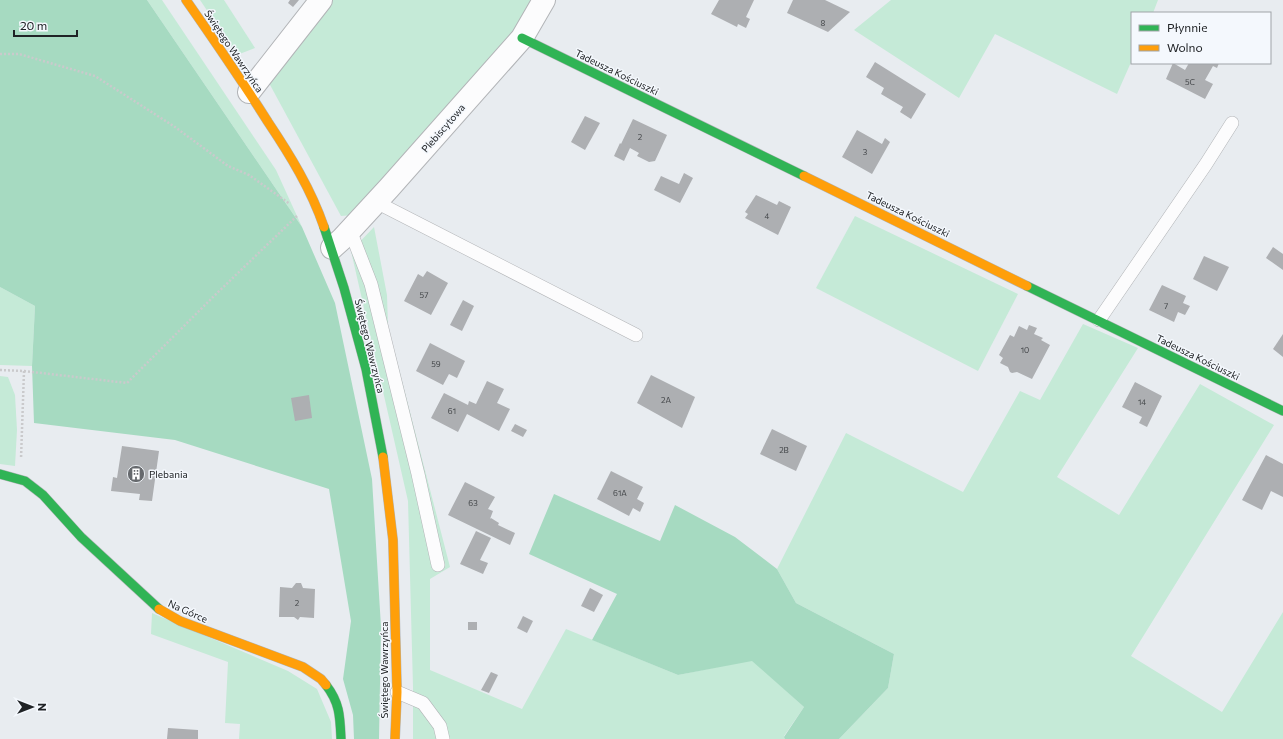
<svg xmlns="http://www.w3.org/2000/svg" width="1283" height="739" viewBox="0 0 1283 739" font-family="Commissioner,sans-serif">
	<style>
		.green { fill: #c5ead7 }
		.forest { fill: #a6dac1 }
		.building { fill: #adafb2 }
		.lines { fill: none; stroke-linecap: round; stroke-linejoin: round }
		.lane-casing { stroke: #b2b4b7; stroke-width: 14 }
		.street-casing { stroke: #b2b4b7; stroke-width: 24 }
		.fast-casing { stroke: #b2b4b7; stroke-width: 10 }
		.slow-casing { stroke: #b2b4b7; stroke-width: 10 }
		.path { stroke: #cacacc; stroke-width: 2.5; stroke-dasharray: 2 2; stroke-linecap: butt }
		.lane { stroke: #fcfcfd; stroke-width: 13 }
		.street { stroke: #fcfcfd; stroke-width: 22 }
		.fast { stroke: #30b455; stroke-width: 9 }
		.slow { stroke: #ff9f0a; stroke-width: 9 }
		.labels { text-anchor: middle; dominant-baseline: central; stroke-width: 3; stroke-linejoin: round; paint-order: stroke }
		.number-label { font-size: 8px; fill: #434649 }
		.street-label { font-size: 10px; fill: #202326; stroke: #f4f8fd }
		.poi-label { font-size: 10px; fill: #202326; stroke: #f4f8fd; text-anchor: start }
	</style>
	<rect width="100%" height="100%" fill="#e8ecf0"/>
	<g class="green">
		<polygon points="147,0 162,0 276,170 302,227"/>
		<polygon points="200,0 224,0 255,48 237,55"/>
		<polygon points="331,0 535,0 515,32 354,215 341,216 269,83"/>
		<polygon points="891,0 1158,0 1153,13 1132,13 1132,60 1117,94 995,34 959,98 854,30"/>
		<polygon points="855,216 1018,294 978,371 816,288"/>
		<polygon points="374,227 387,295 388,327 450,567 430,579 430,670 522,709 566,629 678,675 752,660 804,707 784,736 785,739 413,739 413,687 408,501 351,251"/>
		<polygon points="0,287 35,306 32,366 0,365"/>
		<polygon points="1083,324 1138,348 1057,477 1119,515 1200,384 1274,425 1131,656 1222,712 1283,612 1283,739 839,739 888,688 894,654 796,603 777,569 846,433 963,492 1020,391 1040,400"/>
		<polygon points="0,376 8,377 15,395 17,430 15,466 0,464"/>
		<polygon points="152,613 288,671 317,689 331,722 332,739 239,739 240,724 225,723 228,662 151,634"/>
	</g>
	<g class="forest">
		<polygon points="0,0 147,0 302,227 335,303 372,479 381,627 379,739 354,739 353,715 343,679 351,621 329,489 175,440 34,423 32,366 35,306 0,287"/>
		<polygon points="554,494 660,541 675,505 735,537 777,569 796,603 894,654 888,688 839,739 785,739 784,737 804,707 752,661 678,675 592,640 617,594 529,554"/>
	</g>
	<g class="building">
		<polygon points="290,0 299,0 293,7 288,3"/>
		<polygon points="719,0 754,0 746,17 750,19 746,28 738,24 737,27 711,14"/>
		<polygon points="793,0 825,0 850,12 828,32 787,13"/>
		<polygon points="875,62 926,94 911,119 900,112 903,107 881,94 884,88 866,77"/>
		<polygon points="1173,63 1185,70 1189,63 1219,63 1217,68 1213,66 1205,80 1213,84 1205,99 1166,79"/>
		<polygon points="585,116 600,123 585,150 571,142"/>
		<polygon points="633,119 667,135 655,161 649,162 637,156 639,153 630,148 624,161 614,156 620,143 621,144"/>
		<polygon points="857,130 882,144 885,138 890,142 872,174 842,157"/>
		<polygon points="684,173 693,178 680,203 654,190 661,176 679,184"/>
		<polygon points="756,195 777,205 779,201 791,207 778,235 745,218 748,214 745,212"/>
		<polygon points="1273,247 1283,254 1283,270 1266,258"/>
		<polygon points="1204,256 1229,267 1217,291 1193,279"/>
		<polygon points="427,271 448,283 431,315 404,301 418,274 423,277"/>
		<polygon points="1162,285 1186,296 1183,303 1190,306 1185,315 1178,312 1174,322 1149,310"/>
		<polygon points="463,300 474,306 462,331 450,325"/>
		<polygon points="1029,325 1037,328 1034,334 1043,338 1041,340 1050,345 1032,379 1017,372 1012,373 1010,372 1008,367 1000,363 1003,358 999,355 1010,335 1014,337 1019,326 1027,330"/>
		<polygon points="1283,334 1283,357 1273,349"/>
		<polygon points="430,343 465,361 457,378 449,374 443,385 416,371"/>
		<polygon points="651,375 695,397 682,428 637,403"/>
		<polygon points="487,381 504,389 497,403 510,409 499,431 467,414 458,432 431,418 444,393 468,405 469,401 476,404"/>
		<polygon points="1135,382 1162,396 1147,427 1139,423 1142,417 1122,407"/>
		<polygon points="309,395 312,418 295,421 291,398"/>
		<polygon points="515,424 527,430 523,437 511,431"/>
		<polygon points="772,429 807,446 796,471 760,454"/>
		<polygon points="122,446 159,451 152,501 139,500 140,494 111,491 113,477 117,478"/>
		<polygon points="1266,455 1283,464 1283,497 1271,491 1262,510 1242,500"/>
		<polygon points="611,471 643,487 637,499 644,503 640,512 633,508 629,516 597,499"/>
		<polygon points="465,482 495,497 488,509 493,511 490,519 491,518 499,523 498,525 515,533 510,545 448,515"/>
		<polygon points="476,531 491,538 480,560 488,563 483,574 460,564"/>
		<polygon points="296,583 301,583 303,588 315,589 314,618 300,617 298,620 294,617 279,617 280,587 292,588"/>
		<polygon points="590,588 603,595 594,612 581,606"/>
		<polygon points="523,616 533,621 527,633 517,628"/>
		<rect x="468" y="622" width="9" height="8"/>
		<polygon points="491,672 498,675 489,693 481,690"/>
		<polygon points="168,728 198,730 198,739 167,739"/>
	</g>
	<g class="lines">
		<defs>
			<g id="lane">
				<polyline points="376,202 636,335"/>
				<polyline points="350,230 371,284 418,474 438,565"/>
				<polyline points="1099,320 1206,164 1232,123"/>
				<polyline points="397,692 423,703 440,726 443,739"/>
			</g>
			<g id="street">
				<polyline points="249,92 321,0"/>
				<polyline points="332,248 342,239 389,188 522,38 544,0"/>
			</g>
			<g id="fast">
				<polyline points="522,38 804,176"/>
				<polyline points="324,227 344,288 366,369 383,457"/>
				<polyline points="1027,286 1283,411"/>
				<polyline points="0,474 25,481 43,495 81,537 159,609"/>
				<path d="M 326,685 C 340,703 340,717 341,739"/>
			</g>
			<g id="slow">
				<path d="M 186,0 C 214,40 242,81 268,122 C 290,155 311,189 324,227"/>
				<polyline points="804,176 1027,286"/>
				<polyline points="383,457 393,540 397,692 395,739"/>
				<polyline points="159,609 180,621 303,667 321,679 326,685"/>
			</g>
		</defs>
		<use href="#lane" class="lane-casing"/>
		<use href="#street" class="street-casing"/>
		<use href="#fast" class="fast-casing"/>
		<use href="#slow" class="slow-casing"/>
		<g class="path">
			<polyline points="0,54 19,54 95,76 175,127 228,166 249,175 290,204"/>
			<polyline points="0,370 24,371 21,459"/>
			<polyline points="24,371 127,383 213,297 298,215"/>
		</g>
		<use href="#lane" class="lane"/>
		<use href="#street" class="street"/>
		<use href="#fast" class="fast"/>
		<use href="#slow" class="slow"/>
	</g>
	<defs>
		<symbol id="building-disc" viewBox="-11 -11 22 22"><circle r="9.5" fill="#66696d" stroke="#f4f8fd"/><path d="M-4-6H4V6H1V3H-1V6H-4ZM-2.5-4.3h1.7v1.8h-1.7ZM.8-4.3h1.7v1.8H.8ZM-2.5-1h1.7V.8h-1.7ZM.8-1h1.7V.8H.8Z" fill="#fff"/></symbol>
	</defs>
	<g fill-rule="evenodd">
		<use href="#building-disc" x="126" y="464" width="20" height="20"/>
	</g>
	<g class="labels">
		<g class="number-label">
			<text x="823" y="23">8</text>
			<text x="1190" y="82">5C</text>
			<text x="640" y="137">2</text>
			<text x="865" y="152">3</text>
			<text x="767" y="216">4</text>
			<text x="424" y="295">57</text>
			<text x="1166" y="306">7</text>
			<text x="1025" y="350">10</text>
			<text x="436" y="364">59</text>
			<text x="666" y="400">2A</text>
			<text x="1142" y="402">14</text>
			<text x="452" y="411">61</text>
			<text x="784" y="450">2B</text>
			<text x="620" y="493">61A</text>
			<text x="473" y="503">63</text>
			<text x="297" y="603">2</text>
		</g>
		<g class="street-label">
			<text transform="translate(234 51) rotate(56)">Świętego Wawrzyńca</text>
			<text transform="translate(617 72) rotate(26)">Tadeusza Kościuszki</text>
			<text transform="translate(443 128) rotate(-49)">Plebiscytowa</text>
			<text transform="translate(908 214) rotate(26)">Tadeusza Kościuszki</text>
			<text transform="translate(370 346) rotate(76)">Świętego Wawrzyńca</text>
			<text transform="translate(1198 357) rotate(26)">Tadeusza Kościuszki</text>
			<text transform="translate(188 611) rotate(24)">Na Górce</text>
			<text transform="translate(384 670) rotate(-90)">Świętego Wawrzyńca</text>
		</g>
		<g class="poi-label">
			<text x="149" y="474">Plebania</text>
		</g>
	</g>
	<rect x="1131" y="12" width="140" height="52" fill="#f4f8fd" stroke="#9fa3a7"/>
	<rect x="1139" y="25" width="20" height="6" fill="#30b455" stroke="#9fa3a7"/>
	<text x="1167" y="32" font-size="12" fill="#202326">Płynnie</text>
	<rect x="1139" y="45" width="20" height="6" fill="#ff9f0a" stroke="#9fa3a7"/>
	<text x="1167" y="52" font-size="12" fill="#202326">Wolno</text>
	<g transform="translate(32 707) rotate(90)" stroke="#f4f8fd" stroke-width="3" paint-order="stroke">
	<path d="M0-3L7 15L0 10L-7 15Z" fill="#202326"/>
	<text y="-6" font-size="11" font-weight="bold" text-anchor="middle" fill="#202326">N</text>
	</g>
	<path d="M14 30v6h63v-6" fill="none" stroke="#202326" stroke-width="2"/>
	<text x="20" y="30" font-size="12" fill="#202326" stroke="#f4f8fd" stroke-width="3" paint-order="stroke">20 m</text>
</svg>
